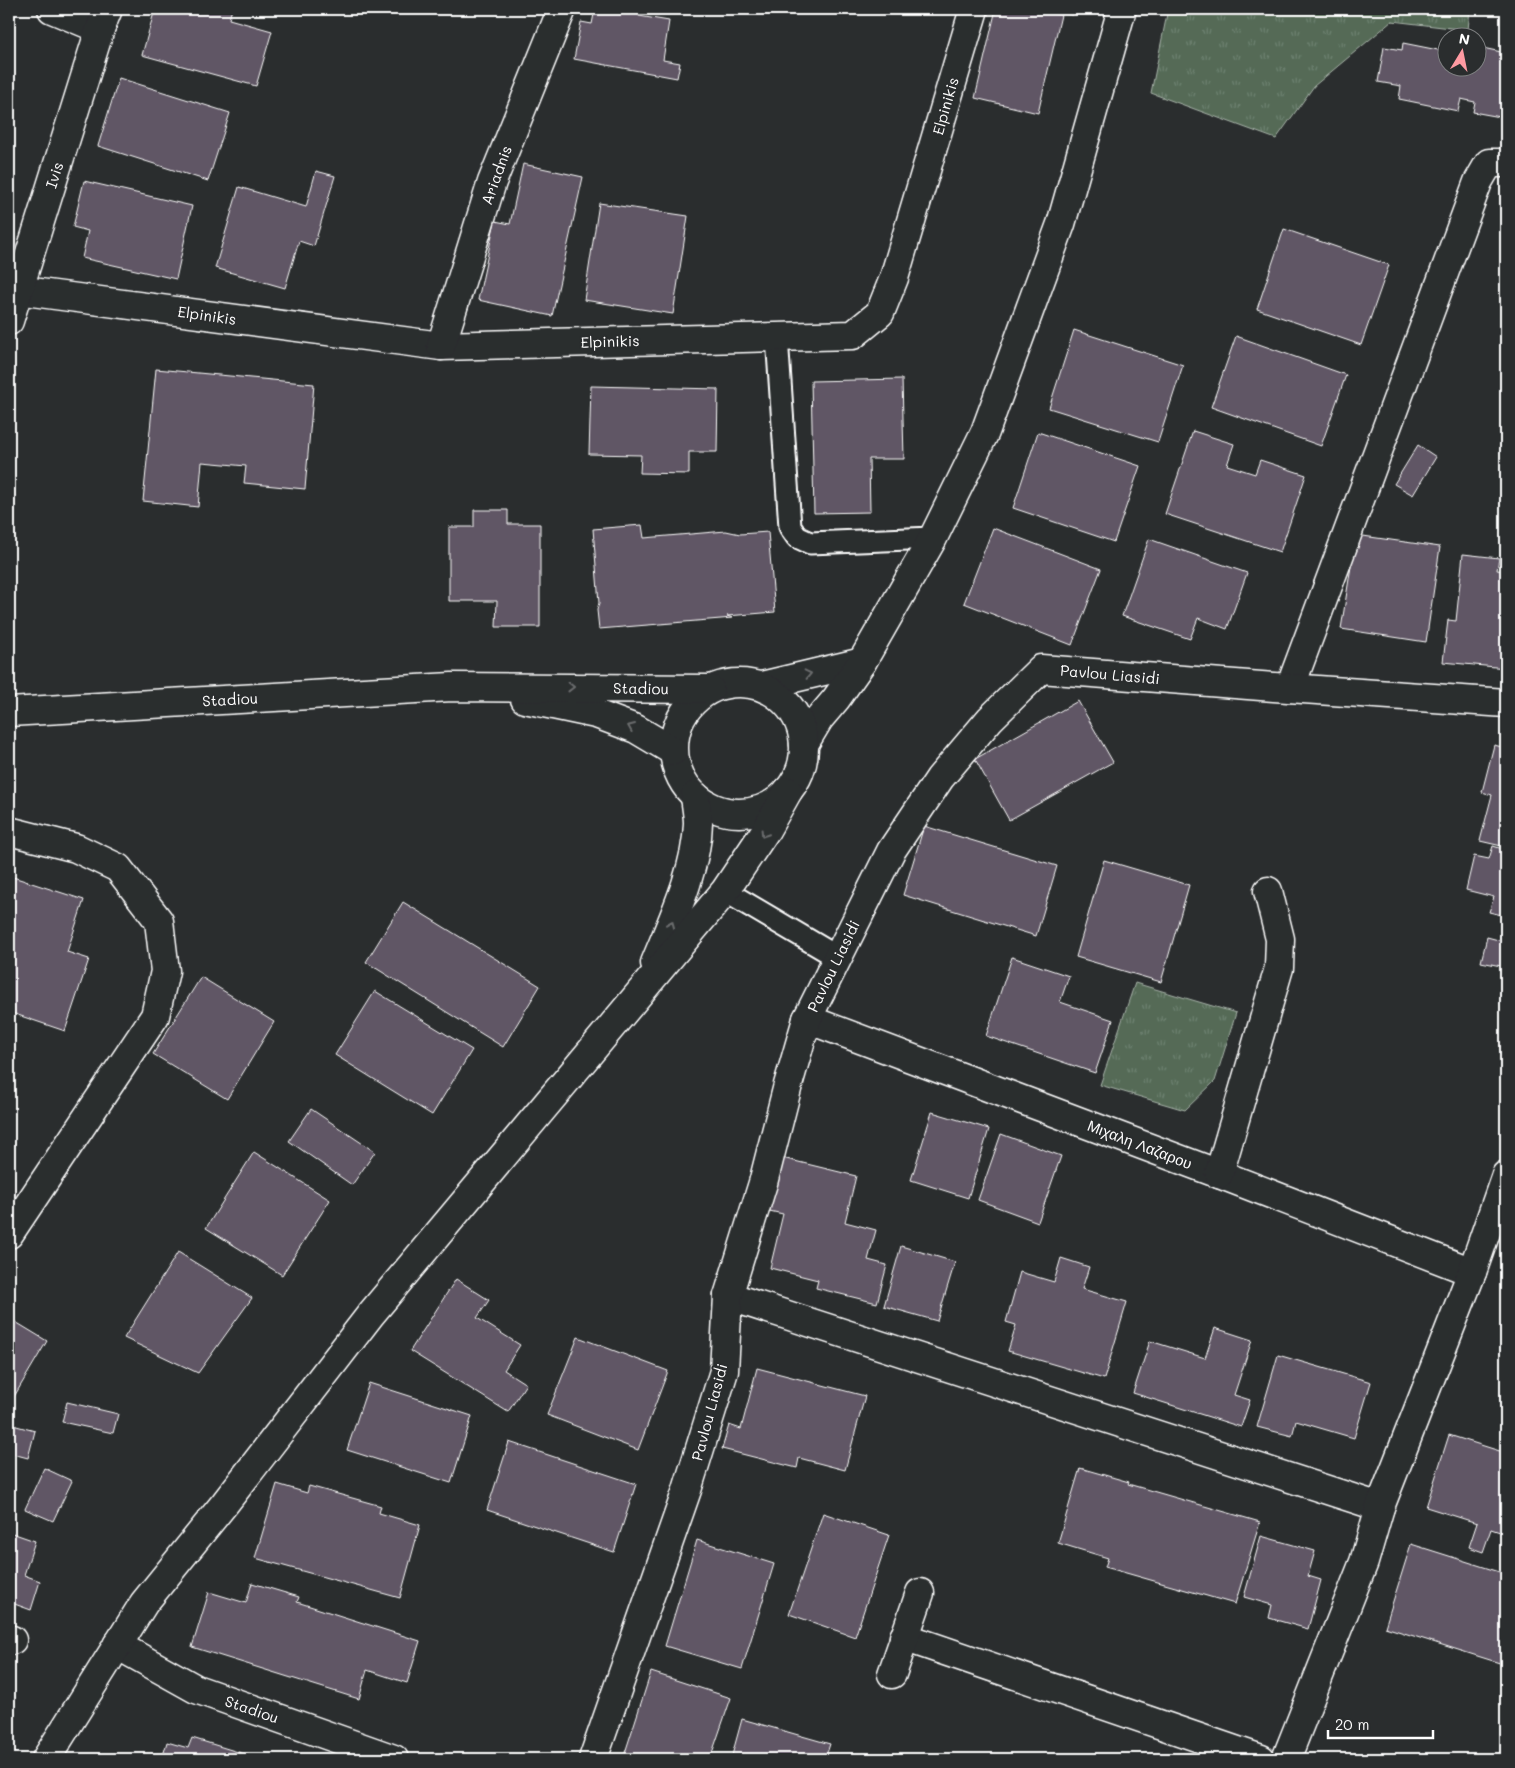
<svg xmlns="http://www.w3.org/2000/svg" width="1515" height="1768" viewBox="0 0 1515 1768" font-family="Mali,sans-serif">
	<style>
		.park { fill: url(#park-tufts); stroke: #aab5ab }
		.building { fill: #615665; stroke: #fff }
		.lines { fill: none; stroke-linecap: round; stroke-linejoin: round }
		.service-casing { stroke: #fff; stroke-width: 25 }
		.minor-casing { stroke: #fff; stroke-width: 31 }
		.tertiary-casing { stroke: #fff; stroke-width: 31 }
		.service { stroke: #2a2d2e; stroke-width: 21 }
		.minor { stroke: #2a2d2e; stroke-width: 28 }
		.tertiary { stroke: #2a2d2e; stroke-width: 28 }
		.oneway { stroke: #6a6c6d }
		.labels { text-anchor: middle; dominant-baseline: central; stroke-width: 4; stroke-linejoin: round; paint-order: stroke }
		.street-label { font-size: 15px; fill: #fff; stroke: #2a2d2e }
	</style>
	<defs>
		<pattern id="park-tufts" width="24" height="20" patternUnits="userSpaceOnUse" patternTransform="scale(1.25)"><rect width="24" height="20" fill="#546b57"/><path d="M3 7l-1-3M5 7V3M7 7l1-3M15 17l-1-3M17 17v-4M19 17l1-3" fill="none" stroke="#6e8170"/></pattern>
	</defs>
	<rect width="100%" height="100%" fill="#2a2d2e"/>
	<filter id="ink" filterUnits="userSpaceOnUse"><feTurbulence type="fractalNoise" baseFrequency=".02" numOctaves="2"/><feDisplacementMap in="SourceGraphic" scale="10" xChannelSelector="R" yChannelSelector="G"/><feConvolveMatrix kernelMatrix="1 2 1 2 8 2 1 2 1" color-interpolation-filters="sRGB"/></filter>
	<g filter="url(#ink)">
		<g class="park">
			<polygon points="1168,9 1470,9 1468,30 1392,21 1314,86 1276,139 1151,93"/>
			<polygon points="1135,983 1236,1013 1215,1081 1185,1110 1100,1085"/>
		</g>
		<g class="building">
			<polygon points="155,9 232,9 229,19 272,31 256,86 142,55"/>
			<polygon points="595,9 640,9 639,16 669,21 663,60 680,63 677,78 574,59 581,22 592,24"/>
			<polygon points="996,9 1034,9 1061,15 1038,113 975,98"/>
			<polygon points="1045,9 1073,9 1072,15"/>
			<polygon points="1403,43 1448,52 1448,68 1478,68 1478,47 1506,53 1506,118 1473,112 1475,102 1461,99 1458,111 1399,99 1401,86 1378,82 1384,47 1402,50"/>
			<polygon points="119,78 230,113 208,181 98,146"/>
			<polygon points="523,164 583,177 552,316 478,300 495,221 510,224"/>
			<polygon points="316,171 335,176 314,246 299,241 285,288 215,268 239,187 306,207"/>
			<polygon points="84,181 192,206 176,279 82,258 88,231 73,227"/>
			<polygon points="599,203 688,216 673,314 584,300"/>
			<polygon points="1284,229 1389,265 1361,345 1257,309"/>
			<polygon points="1074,330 1183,365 1158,442 1049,408"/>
			<polygon points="1236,336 1346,375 1321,446 1211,407"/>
			<polygon points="156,369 314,384 305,489 244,483 246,466 202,462 198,507 143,501"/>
			<polygon points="902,379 904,459 869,459 870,512 814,513 811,381"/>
			<polygon points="591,386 718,389 717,452 689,452 689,474 640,473 641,455 589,454"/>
			<polygon points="1193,431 1234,444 1227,465 1255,474 1260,460 1306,475 1280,552 1165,514"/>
			<polygon points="1038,432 1140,466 1114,542 1013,508"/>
			<polygon points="1418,445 1436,457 1413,495 1394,484"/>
			<polygon points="474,510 508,510 508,524 540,524 540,627 496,627 497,601 449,601 449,527 474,527"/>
			<polygon points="642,525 644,538 726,531 740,534 768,532 775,612 727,616 733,618 599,629 597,610 599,603 593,529"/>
			<polygon points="993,528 1101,569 1072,645 964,603"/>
			<polygon points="1356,535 1440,547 1426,642 1341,629"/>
			<polygon points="1149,539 1247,573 1227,629 1198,618 1190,639 1122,616"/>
			<polygon points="1463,554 1499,558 1497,570 1506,571 1506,668 1443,662 1448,620 1456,621"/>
			<polygon points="1078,701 1113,762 1009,820 975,759"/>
			<polygon points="1494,745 1506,748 1506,847 1480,841 1492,795 1482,792"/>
			<polygon points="924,826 1057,866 1036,936 903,895"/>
			<polygon points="1493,846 1506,850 1506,916 1489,912 1494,897 1466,890 1474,856 1489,859"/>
			<polygon points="1104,860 1189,885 1161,982 1076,957"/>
			<polygon points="13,877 84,900 67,952 89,959 65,1031 9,1012 9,938 11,932 9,931 9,889"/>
			<polygon points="403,902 540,986 503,1047 366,962"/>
			<polygon points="1487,937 1506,942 1506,967 1481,962"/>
			<polygon points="1012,957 1069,976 1060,1002 1113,1020 1095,1073 986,1036"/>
			<polygon points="201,977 274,1022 227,1099 153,1054"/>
			<polygon points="375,991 472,1050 432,1115 335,1055"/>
			<polygon points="311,1109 375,1152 352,1185 289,1141"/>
			<polygon points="932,1112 989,1129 968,1198 911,1180"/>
			<polygon points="1001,1134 1061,1156 1038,1222 978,1200"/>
			<polygon points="254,1152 330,1200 282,1275 206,1228"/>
			<polygon points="778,1157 856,1176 845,1222 876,1230 868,1260 887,1265 877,1303 816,1288 818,1280 770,1268 783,1214 765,1210"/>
			<polygon points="901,1246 955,1262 937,1321 884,1306"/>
			<polygon points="178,1252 252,1298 198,1373 124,1338"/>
			<polygon points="1061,1258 1089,1267 1082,1289 1127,1302 1104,1379 1008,1351 1016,1325 1006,1322 1020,1272 1054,1282"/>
			<polygon points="456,1279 489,1300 477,1318 520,1345 504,1370 526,1384 508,1412 410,1351"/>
			<polygon points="9,1318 47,1341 12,1400 9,1398"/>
			<polygon points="1215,1328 1252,1340 1234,1395 1250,1400 1241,1427 1133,1393 1150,1341 1205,1358"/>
			<polygon points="578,1337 668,1371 638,1450 547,1415"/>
			<polygon points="1278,1355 1371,1382 1354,1438 1296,1421 1292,1436 1257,1427"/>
			<polygon points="757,1368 865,1396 845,1470 799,1458 797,1468 722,1449 729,1425 741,1429"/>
			<polygon points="369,1383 472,1416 451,1483 347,1450"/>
			<polygon points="67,1402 118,1414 113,1433 62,1422"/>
			<polygon points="9,1424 35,1431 28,1458 9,1453"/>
			<polygon points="1449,1435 1506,1453 1506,1534 1491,1529 1483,1552 1469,1547 1477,1523 1426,1507"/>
			<polygon points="509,1442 636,1484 614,1552 487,1510"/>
			<polygon points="44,1468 72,1481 53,1521 25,1509"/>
			<polygon points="1080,1468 1129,1482 1128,1484 1260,1522 1235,1604 1105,1567 1108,1558 1058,1543"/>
			<polygon points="277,1484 307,1493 309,1486 381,1506 379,1513 420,1525 400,1598 255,1558"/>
			<polygon points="823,1513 889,1535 855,1637 789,1614"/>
			<polygon points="9,1532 35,1541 24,1575 40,1581 31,1610 9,1602"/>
			<polygon points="1261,1536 1315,1551 1308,1576 1321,1580 1308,1629 1269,1618 1272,1605 1244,1597"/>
			<polygon points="697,1540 774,1564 742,1669 665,1646"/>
			<polygon points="1411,1544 1506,1574 1506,1665 1385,1627"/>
			<polygon points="252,1583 299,1597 297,1602 420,1641 407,1683 367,1670 359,1699 192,1647 209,1592 246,1603"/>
			<polygon points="651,1672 731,1698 710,1759 623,1759"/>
			<polygon points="742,1719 830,1744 825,1759 731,1759"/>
			<polygon points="192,1738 261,1759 162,1759 167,1742 188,1748"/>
		</g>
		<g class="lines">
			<defs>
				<g id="service">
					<polyline points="777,337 790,527 797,537 810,543 933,538"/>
					<polyline points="725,891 837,957"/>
				</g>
				<g id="minor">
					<polyline points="52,9 100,29"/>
					<polyline points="17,290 441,346 853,335 880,313 894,278 974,9"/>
					<polyline points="9,321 100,29 108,9"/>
					<polyline points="441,346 492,182 562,9"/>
					<polyline points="761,686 862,662"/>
					<polyline points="1290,688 1478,182 1489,163 1506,163"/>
					<polyline points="804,744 819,719 836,699 862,662 933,538 985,432 1061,224 1122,9"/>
					<polyline points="9,831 76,848 118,868 159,921 165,971 155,1016 9,1234"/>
					<polyline points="807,1019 1219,1174 1472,1272"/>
					<polyline points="1219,1174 1279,968 1280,939 1268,891"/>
					<polyline points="728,1296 1380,1507"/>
					<polyline points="904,1637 1261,1759"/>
					<polyline points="9,1639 12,1640"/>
					<polyline points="117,1645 196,1689 394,1759"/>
					<polyline points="892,1674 920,1593"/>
					<polyline points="593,1759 687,1490 724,1371 728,1296 763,1183 788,1085 807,1019 891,851 940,778 990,719 1041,669 1274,687 1506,703"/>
					<polyline points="1286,1759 1364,1562 1380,1507 1472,1272 1506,1175"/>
				</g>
				<g id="tertiary">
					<circle cx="739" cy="748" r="65"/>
					<polyline points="525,699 596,714 636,729 673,751"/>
					<polyline points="9,712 452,687 710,689"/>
					<path d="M 655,963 C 672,921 697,869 698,823 C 698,815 696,805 695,796"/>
					<polyline points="46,1759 144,1603 225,1503 371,1314 725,891 766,830 788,791"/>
				</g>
			</defs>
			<use href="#service" class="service-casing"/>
			<use href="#minor" class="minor-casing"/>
			<use href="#tertiary" class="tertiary-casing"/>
			<use href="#service" class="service"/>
			<use href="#minor" class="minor"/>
			<use href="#tertiary" class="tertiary"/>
		</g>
		<defs><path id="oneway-chevron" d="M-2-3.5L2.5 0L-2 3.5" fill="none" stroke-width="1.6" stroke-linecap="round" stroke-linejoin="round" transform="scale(1.25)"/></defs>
		<g class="oneway">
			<use href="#oneway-chevron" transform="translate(808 674) rotate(-13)"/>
			<use href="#oneway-chevron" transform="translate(571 687) rotate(1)"/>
			<use href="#oneway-chevron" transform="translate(631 727) rotate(-157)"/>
			<use href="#oneway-chevron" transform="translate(764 834) rotate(122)"/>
			<use href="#oneway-chevron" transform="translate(671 924) rotate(-68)"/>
		</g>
	</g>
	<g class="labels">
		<g class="street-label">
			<text transform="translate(945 106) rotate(-74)">Elpinikis</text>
			<text transform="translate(54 175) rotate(-72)">Ivis</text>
			<text transform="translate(496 175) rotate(-70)">Ariadnis</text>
			<text transform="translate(207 315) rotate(8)">Elpinikis</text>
			<text transform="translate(610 341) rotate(-2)">Elpinikis</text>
			<text transform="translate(1110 674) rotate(5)">Pavlou Liasidi</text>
			<text transform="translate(641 688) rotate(1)">Stadiou</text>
			<text transform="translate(230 699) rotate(-3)">Stadiou</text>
			<text transform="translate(833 966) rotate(-64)">Pavlou Liasidi</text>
			<text transform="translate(1140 1144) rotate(21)">Μιχαλη Λαζαρου</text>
			<text transform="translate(709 1412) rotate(-75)">Pavlou Liasidi</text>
			<text transform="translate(252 1709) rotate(19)">Stadiou</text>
		</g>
	</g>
	<rect width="1515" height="1768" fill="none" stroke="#2a2d2e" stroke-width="30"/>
	<rect x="15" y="15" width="1485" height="1738" fill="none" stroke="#fff" stroke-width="2" filter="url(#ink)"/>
	<g transform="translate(1462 52) rotate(10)"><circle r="24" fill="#2a2d2e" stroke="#7f8182"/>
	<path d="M0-4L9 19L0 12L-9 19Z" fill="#ff9aa2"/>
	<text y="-8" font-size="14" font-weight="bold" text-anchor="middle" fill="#ffffff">N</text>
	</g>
	<path d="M1328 1730v8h105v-8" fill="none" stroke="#ffffff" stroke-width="2.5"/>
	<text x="1335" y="1730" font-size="15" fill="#ffffff" stroke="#2a2d2e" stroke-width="4" paint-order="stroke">20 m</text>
</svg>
